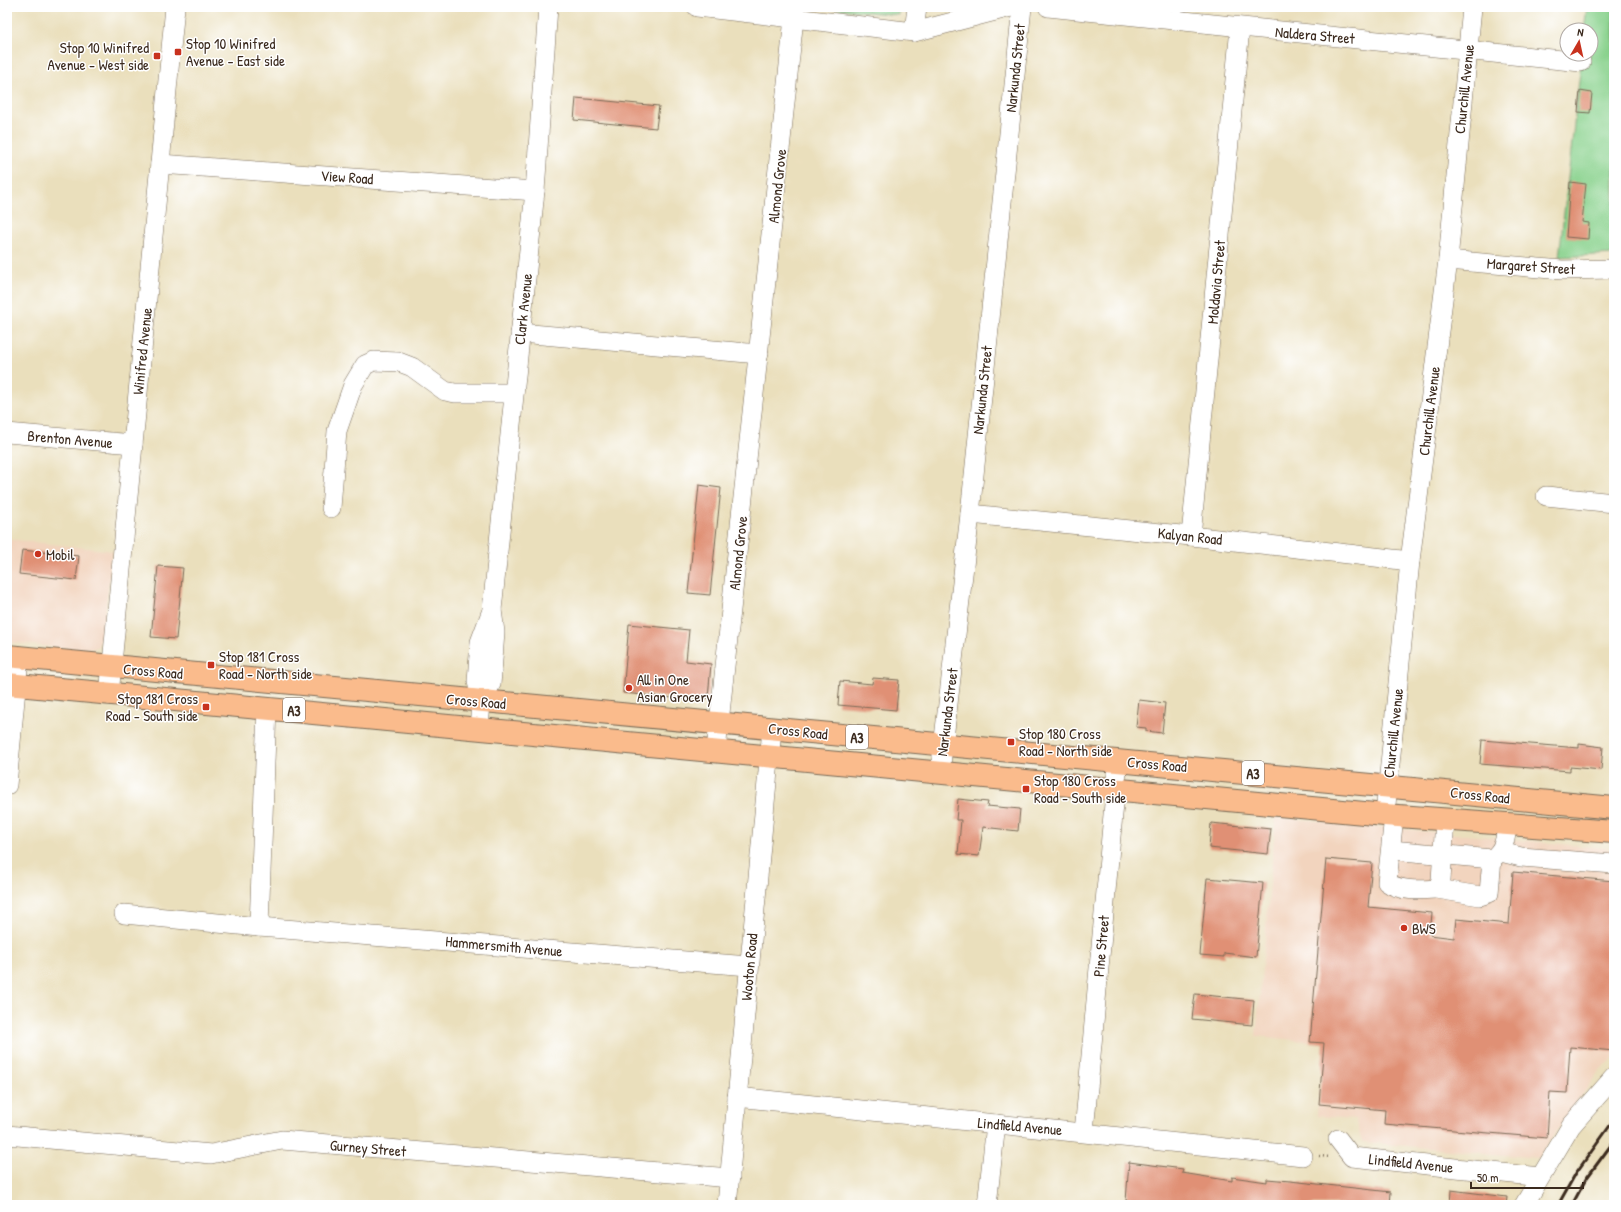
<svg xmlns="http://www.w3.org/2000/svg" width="1621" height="1212" viewBox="0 0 1621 1212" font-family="'Patrick Hand',sans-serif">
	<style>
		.built { fill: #f2d4be }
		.park { fill: #89d28d; stroke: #627e56 }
		.building { fill: #e09074 }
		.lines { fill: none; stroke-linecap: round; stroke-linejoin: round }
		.minor-casing { stroke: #786955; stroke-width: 20 }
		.highway-casing { stroke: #786955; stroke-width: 24 }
		.path { stroke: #786955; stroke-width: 2.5; stroke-dasharray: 1 3; stroke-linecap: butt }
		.minor { stroke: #fff; stroke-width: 19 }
		.highway { stroke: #fabb8c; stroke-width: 22 }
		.rail { stroke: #3b2a1e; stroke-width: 3 }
		.poi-dot { fill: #c8321e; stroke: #fff; stroke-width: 1.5 }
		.labels { text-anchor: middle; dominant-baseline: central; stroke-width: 3; stroke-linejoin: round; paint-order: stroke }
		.shield { fill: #fff; stroke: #766a62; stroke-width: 1 }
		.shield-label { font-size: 14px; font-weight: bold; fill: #3b2a1e }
		.street-label { font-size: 15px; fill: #3b2a1e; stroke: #fff }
		.poi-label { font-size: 15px; fill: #3b2a1e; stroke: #fff; text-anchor: start }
	</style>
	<rect width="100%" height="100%" fill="#fff"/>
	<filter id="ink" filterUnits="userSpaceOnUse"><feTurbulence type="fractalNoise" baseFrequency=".025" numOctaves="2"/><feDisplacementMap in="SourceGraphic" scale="8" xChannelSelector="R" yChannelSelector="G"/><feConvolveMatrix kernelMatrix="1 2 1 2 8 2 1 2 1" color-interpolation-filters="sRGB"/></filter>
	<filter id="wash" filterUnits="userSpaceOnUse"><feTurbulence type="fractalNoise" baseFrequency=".012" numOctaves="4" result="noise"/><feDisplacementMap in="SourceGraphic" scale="16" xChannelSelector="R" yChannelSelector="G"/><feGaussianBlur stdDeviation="0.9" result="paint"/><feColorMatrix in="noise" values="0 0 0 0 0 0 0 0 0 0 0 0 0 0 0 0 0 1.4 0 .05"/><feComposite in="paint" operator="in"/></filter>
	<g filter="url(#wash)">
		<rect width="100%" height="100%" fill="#eadfbc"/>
		<g class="built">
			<polygon points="7,539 113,551 102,637 97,647 87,651 7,642"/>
			<polygon points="1276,817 1614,849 1614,1057 1599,1071 1538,1158 1362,1142 1355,1119 1317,1116 1324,1043 1256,1036"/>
		</g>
		<g class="park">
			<polygon points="817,7 899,7 899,15"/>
			<polygon points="1587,7 1614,7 1614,254 1559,257 1582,54 1591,54 1591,30 1584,30"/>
		</g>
		<g id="blocks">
			<g class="building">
				<polygon points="1580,91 1592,93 1590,113 1578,112"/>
				<polygon points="576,98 659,106 656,128 574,120"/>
				<polygon points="1570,182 1586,184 1582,222 1589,223 1588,239 1566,237"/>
				<polygon points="699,485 721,488 710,595 688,593"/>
				<polygon points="22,550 79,556 76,580 19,574"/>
				<polygon points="158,566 183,568 176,639 151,637"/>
				<polygon points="629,624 689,630 686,661 711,664 708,698 703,701 623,693"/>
				<polygon points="873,678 899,680 896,710 838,705 840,681 872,684"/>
				<polygon points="1139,700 1165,703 1162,733 1146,731 1146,728 1136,727"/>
				<polygon points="1482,740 1579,748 1579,744 1603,747 1601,770 1570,767 1570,771 1480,764"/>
				<polygon points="958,799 988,802 987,806 1020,809 1018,831 983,827 979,856 958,854 961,820 956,820"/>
				<polygon points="1211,823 1271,829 1268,854 1209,848"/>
				<polygon points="1326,859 1372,863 1368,907 1432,913 1430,935 1454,938 1456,919 1509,924 1513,872 1614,881 1614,1051 1570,1047 1567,1093 1550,1092 1547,1138 1384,1124 1385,1110 1319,1104 1324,1043 1310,1042"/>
				<polygon points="1207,878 1263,883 1256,957 1224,953 1224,957 1200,955"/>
				<polygon points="1195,994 1254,1000 1252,1025 1192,1019"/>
				<polygon points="1129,1162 1183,1169 1182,1173 1232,1181 1232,1177 1267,1182 1267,1179 1290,1181 1391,1192 1390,1205 1128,1205 1129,1201 1126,1201"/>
				<polygon points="1451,1190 1507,1197 1506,1205 1450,1205"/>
			</g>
		</g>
	</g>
	<g filter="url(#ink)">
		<use href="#blocks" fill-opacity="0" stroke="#786955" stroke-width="1"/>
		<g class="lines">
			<defs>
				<g id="minor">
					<polyline points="697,7 914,32 1011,7"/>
					<polyline points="1048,7 1581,62"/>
					<polyline points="914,32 917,7"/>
					<polyline points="160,164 535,191"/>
					<polyline points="1448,260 1562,270 1614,269"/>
					<polyline points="520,333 759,354"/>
					<polyline points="7,433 133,444"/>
					<polyline points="1546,496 1614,503"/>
					<polyline points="331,508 337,431 353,385 365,365 374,361 399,362 412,367 445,391 455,393 514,393"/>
					<polyline points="970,514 1191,536 1410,561"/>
					<polyline points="1191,536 1240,28"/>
					<polyline points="109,695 175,7"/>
					<polyline points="481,702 491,684 492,673 495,632 492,610 535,191 548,7"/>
					<polyline points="479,729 481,702 477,681 480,642 492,610"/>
					<polyline points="716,751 794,18"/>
					<polyline points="940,773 970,514 1022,7"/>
					<polyline points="7,785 19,657"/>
					<polyline points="1385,815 1410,561 1448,260 1472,7"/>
					<path d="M 1394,816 L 1387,882 C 1400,892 1422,890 1437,889 L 1441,880 L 1445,820"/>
					<path d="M 1391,850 L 1492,859 C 1504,850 1506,839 1507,824"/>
					<polyline points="1501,852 1521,857 1614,864"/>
					<polyline points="1437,889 1480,896 1489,893 1492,859"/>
					<polyline points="124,914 259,927 749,966"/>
					<polyline points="259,927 267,708"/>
					<polyline points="737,1097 1303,1156"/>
					<polyline points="1084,1132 1118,760"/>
					<polyline points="7,1135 211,1154 282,1140 730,1178"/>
					<polyline points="1338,1139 1352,1157 1540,1177"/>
					<polyline points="727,1205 772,729"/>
					<polyline points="987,1205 996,1124"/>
					<polyline points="1524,1205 1571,1126 1614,1077"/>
				</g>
				<g id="highway">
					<polyline points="7,656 1614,808"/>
					<polyline points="7,684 1385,815 1614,832"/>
				</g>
			</defs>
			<use href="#minor" class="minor-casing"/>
			<use href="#highway" class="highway-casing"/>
			<polyline class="path" points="1319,1156 1330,1157"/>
			<use href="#minor" class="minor"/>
			<use href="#highway" class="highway"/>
			<g class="rail">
				<polyline points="1558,1205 1576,1173 1614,1120"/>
				<polyline points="1572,1205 1586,1179 1614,1141"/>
			</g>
		</g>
	</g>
	<g class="poi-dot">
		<rect x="174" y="48" width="8" height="8" rx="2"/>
		<rect x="153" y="52" width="8" height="8" rx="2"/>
		<circle cx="38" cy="554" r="4"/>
		<rect x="207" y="661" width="8" height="8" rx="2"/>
		<circle cx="629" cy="688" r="4"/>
		<rect x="202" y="703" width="8" height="8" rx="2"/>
		<rect x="1007" y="738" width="8" height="8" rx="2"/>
		<rect x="1022" y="785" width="8" height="8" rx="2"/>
		<circle cx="1404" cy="928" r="4"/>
	</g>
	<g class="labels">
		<g class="shield">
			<rect x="283" y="698" width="22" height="24" rx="3"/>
			<rect x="846" y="725" width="22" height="24" rx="3"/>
			<rect x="1242" y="761" width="22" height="24" rx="3"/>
		</g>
		<g class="shield-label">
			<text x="294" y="710">A3</text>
			<text x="857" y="737">A3</text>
			<text x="1253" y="773">A3</text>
		</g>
		<g class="street-label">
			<text transform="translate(1315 35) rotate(5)">Naldera Street</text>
			<text transform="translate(1015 68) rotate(-84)">Narkunda Street</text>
			<text transform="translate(1464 89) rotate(-84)">Churchill Avenue</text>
			<text transform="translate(347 177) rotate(4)">View Road</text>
			<text transform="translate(777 186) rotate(-84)">Almond Grove</text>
			<text transform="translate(1531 266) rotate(4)">Margaret Street</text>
			<text transform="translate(1216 282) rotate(-85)">Moldavia Street</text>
			<text transform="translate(523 309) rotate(-84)">Clark Avenue</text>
			<text transform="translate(142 351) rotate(-84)">Winifred Avenue</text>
			<text transform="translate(982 390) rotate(-84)">Narkunda Street</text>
			<text transform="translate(1429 411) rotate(-83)">Churchill Avenue</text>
			<text transform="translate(70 439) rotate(5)">Brenton Avenue</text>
			<text transform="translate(1190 536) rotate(6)">Kalyan Road</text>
			<text transform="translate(738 553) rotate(-84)">Almond Grove</text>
			<text transform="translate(153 671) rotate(5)">Cross Road</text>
			<text transform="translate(476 701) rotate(5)">Cross Road</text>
			<text transform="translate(947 712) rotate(-83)">Narkunda Street</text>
			<text transform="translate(798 731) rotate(6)">Cross Road</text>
			<text transform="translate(1393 733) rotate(-84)">Churchill Avenue</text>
			<text transform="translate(1157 764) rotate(5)">Cross Road</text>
			<text transform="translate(1480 795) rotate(6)">Cross Road</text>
			<text transform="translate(504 946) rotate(5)">Hammersmith Avenue</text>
			<text transform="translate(1101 946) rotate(-85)">Pine Street</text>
			<text transform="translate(749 967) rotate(-85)">Wooton Road</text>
			<text transform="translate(1020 1126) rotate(5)">Lindfield Avenue</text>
			<text transform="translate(368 1148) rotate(5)">Gurney Street</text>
			<text transform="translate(1411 1163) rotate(6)">Lindfield Avenue</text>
		</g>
		<g class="poi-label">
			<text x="186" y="43">Stop 10 Winifred<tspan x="186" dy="17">Avenue - East side</tspan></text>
			<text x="149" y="47" text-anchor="end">Stop 10 Winifred<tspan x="149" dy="17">Avenue - West side</tspan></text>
			<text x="46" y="554">Mobil</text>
			<text x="219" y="656">Stop 181 Cross<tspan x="219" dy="17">Road - North side</tspan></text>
			<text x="637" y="679">All in One<tspan x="637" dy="17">Asian Grocery</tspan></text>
			<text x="198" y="698" text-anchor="end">Stop 181 Cross<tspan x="198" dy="17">Road - South side</tspan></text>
			<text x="1019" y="733">Stop 180 Cross<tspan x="1019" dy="17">Road - North side</tspan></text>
			<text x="1034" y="780">Stop 180 Cross<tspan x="1034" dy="17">Road - South side</tspan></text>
			<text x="1412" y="928">BWS</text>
		</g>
	</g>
	<rect width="1621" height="1212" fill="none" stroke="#fff" stroke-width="24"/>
	<g transform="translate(1579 42) rotate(9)"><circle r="19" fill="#ffffff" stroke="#b1aaa5"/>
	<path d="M0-3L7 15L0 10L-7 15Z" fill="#c8321e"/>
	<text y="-6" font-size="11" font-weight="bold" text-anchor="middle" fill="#3b2a1e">N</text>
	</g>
	<path d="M1471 1182v6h112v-6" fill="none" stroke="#3b2a1e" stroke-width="2"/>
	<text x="1477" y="1182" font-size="12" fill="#3b2a1e" stroke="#ffffff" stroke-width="3" paint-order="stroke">50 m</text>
</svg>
